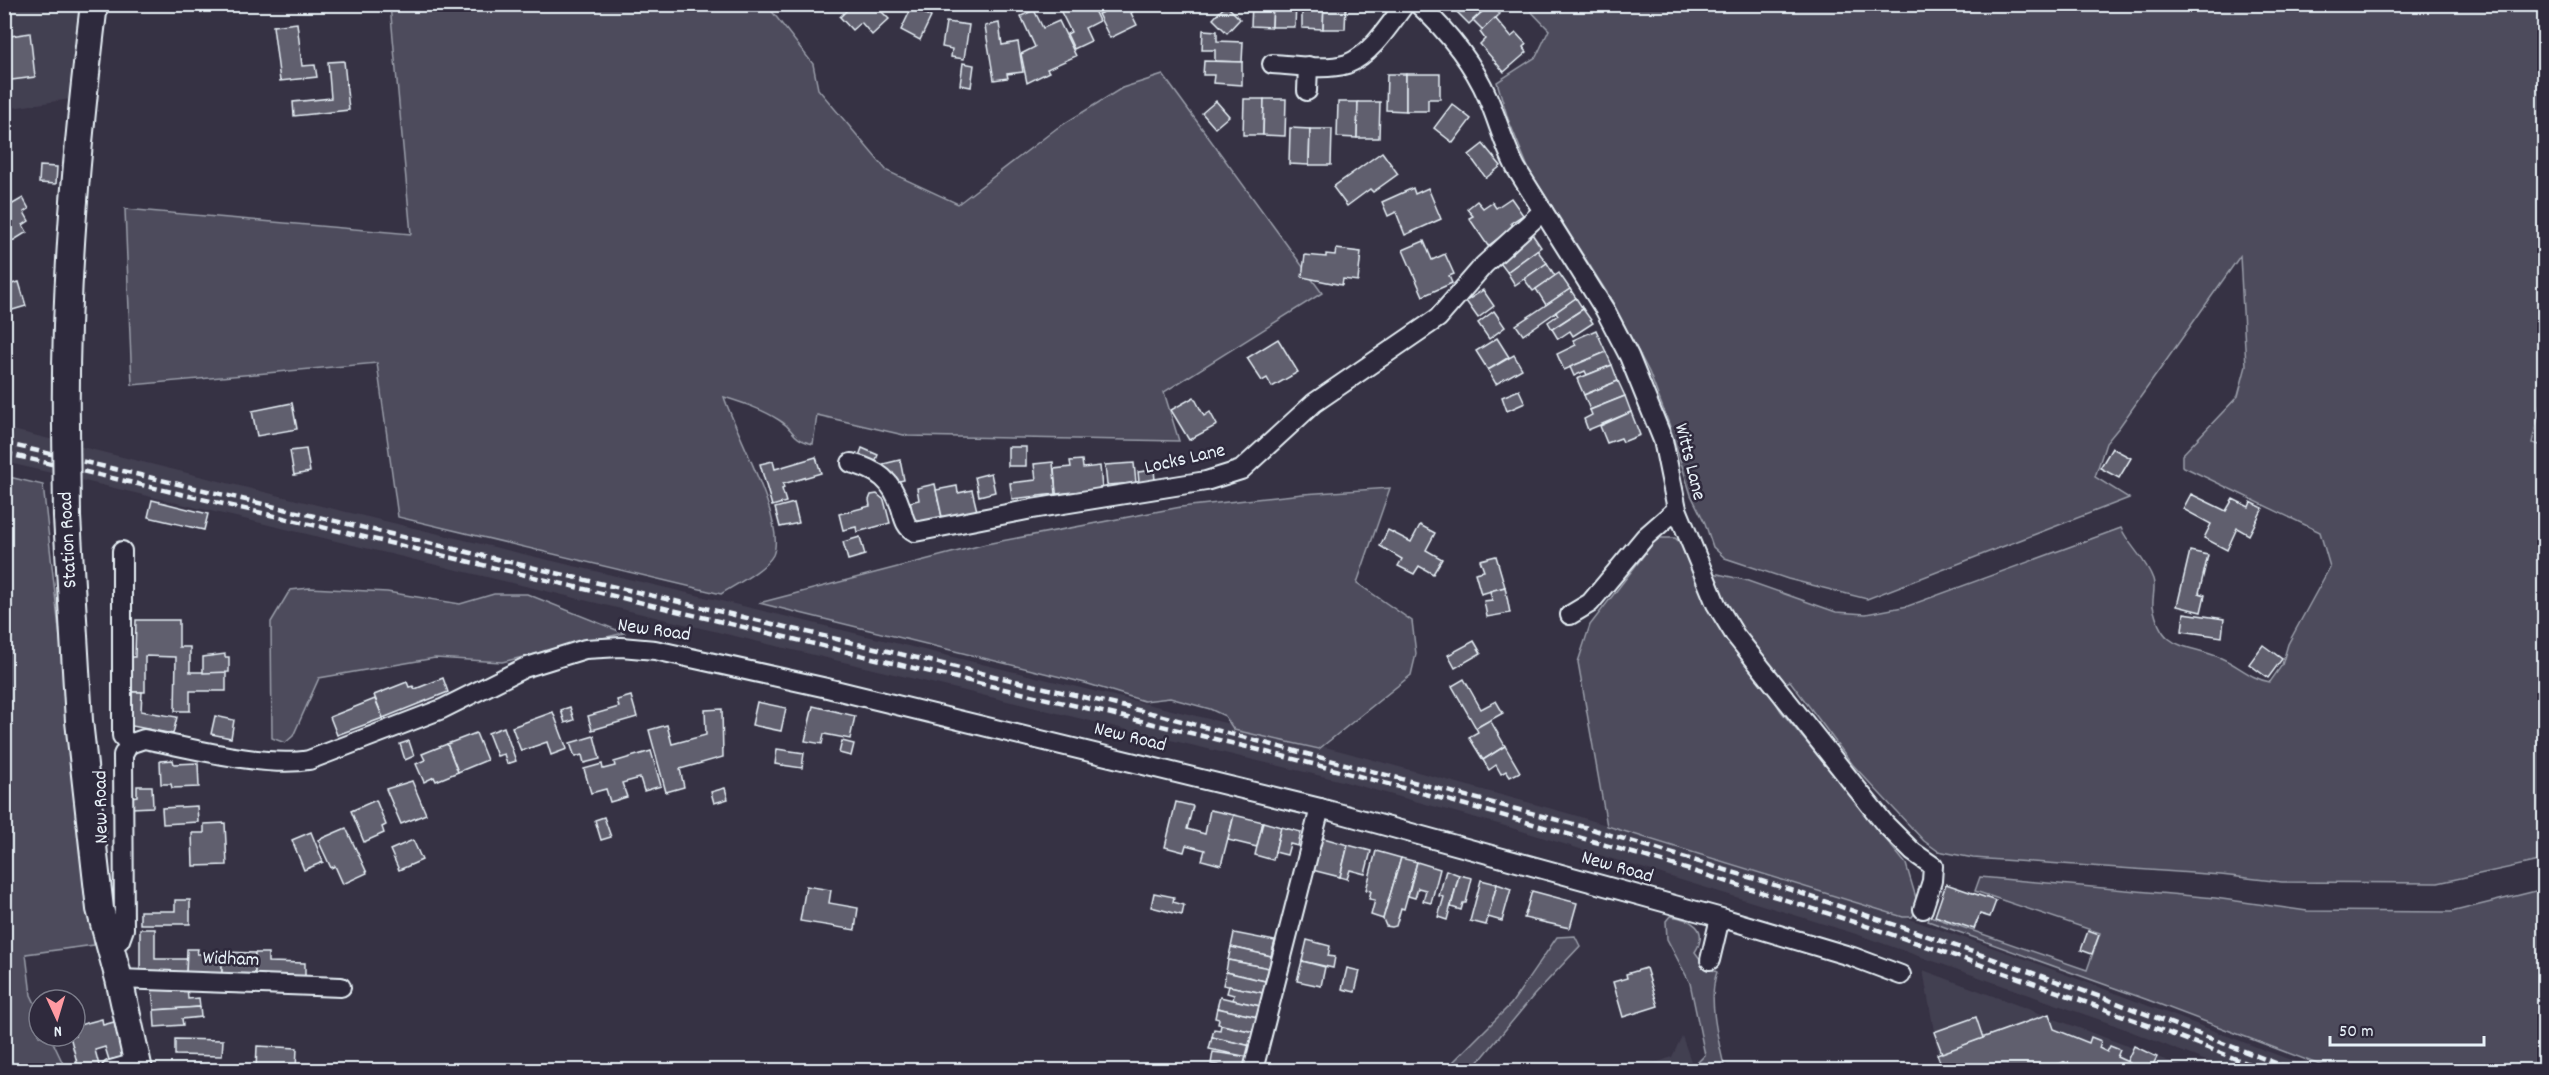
<svg xmlns="http://www.w3.org/2000/svg" width="2549" height="1075" viewBox="0 0 2549 1075" font-family="Dekko,sans-serif">
	<style>
		.built { fill: #433f51 }
		.green { fill: #4d4b5c; stroke: #9a9eaa; stroke-width: 1.5 }
		.building { fill: #605e6e; stroke: #e8f1f8; stroke-width: 1.5 }
		.lines { fill: none; stroke-linecap: round; stroke-linejoin: round }
		.street-casing { stroke: #e8f1f8; stroke-width: 22 }
		.secondary-casing { stroke: #e8f1f8; stroke-width: 30 }
		.street { stroke: #2f2a3d; stroke-width: 18 }
		.secondary { stroke: #2f2a3d; stroke-width: 26 }
		.rail { stroke: #e8f1f8; stroke-width: 4.5; stroke-dasharray: 9 4.5; stroke-linecap: butt }
		.secondary-bridge-casing { stroke: #e8f1f8; stroke-width: 30; stroke-linecap: butt }
		.secondary-bridge { stroke: #2f2a3d; stroke-width: 26 }
		.labels { text-anchor: middle; dominant-baseline: central; stroke-width: 5; stroke-linejoin: round; paint-order: stroke }
		.street-label { font-size: 20px; fill: #e8f1f8; stroke: #2f2a3d }
	</style>
	<rect width="100%" height="100%" fill="#363244"/>
	<filter id="ink" filterUnits="userSpaceOnUse"><feTurbulence type="fractalNoise" baseFrequency=".0167" numOctaves="2"/><feDisplacementMap in="SourceGraphic" scale="12" xChannelSelector="R" yChannelSelector="G"/><feConvolveMatrix kernelMatrix="1 2 1 2 8 2 1 2 1" color-interpolation-filters="sRGB"/></filter>
	<g filter="url(#ink)">
		<g class="built">
			<polygon points="5,5 89,5 77,98 5,109"/>
			<polygon points="5,428 313,504 776,614 1341,751 1574,815 1903,917 2017,956 2317,1070 2229,1070 2112,1024 1856,934 1502,825 1338,780 5,462"/>
			<polygon points="1923,970 2192,1070 1941,1070"/>
			<polygon points="1682,1036 1694,1070 1636,1070 1672,1057"/>
		</g>
		<g class="green">
			<path d="M 390,5 L 767,5 L 813,64 L 818,89 L 887,171 L 958,204 L 1057,128 L 1122,88 L 1163,75 L 1322,293 L 1164,392 L 1179,441 L 908,436 L 817,415 L 813,444 C 789,438 796,430 779,420 C 762,409 743,403 724,397 C 735,431 787,524 773,555 C 766,569 735,585 721,594 L 398,517 L 377,363 L 132,385 L 125,209 L 411,234 Z"/>
			<path d="M 1525,5 L 2544,5 L 2544,389 L 2532,443 L 2544,446 L 2544,860 L 2438,883 L 2282,882 L 2221,875 L 1973,858 L 1938,851 L 1924,841 L 1853,765 L 1790,681 L 1773,689 L 1770,693 L 1781,711 L 1906,864 L 1919,908 L 1912,917 L 1903,917 L 1607,826 L 1578,662 L 1590,625 L 1657,538 L 1675,538 L 1684,546 L 1698,574 L 1718,574 L 1745,580 L 1836,612 L 1866,614 L 1908,606 L 2121,528 C 2129,546 2146,559 2153,579 C 2156,587 2152,598 2153,606 C 2162,652 2185,643 2221,658 C 2238,665 2251,679 2270,682 L 2282,665 L 2288,644 L 2330,567 L 2320,532 L 2182,466 L 2182,455 L 2238,396 L 2246,366 L 2240,256 L 2120,426 L 2106,443 L 2095,477 L 2129,498 L 1867,599 L 1788,579 L 1725,558 L 1713,547 L 1705,523 L 1691,495 L 1669,424 L 1649,372 L 1611,299 L 1529,170 L 1508,119 L 1497,82 L 1536,57 L 1549,30 Z"/>
			<polygon points="5,476 43,485 94,945 26,954 31,995 39,1012 39,1036 50,1036 66,1070 5,1070"/>
			<polygon points="1390,488 1357,583 1412,621 1416,654 1411,675 1319,749 1234,730 1225,716 1210,709 1170,698 1144,701 1085,683 759,603 986,544 1181,507 1303,494"/>
			<polygon points="310,588 387,592 460,604 494,594 527,594 624,633 502,662 435,658 319,678 293,736 285,743 272,738 271,622 290,590"/>
			<polygon points="1980,877 2215,898 2307,911 2451,912 2544,889 2544,1070 2333,1070 2148,1000 1928,921 1930,916 2087,970 2100,933 1975,891"/>
			<path d="M 1670,916 C 1691,919 1710,928 1695,952 L 1705,966 L 1717,972 C 1707,999 1719,1043 1725,1070 L 1694,1070 L 1693,1067 L 1705,1055 L 1690,983 L 1667,939 L 1666,921 Z"/>
			<polygon points="1575,936 1580,946 1534,995 1472,1070 1445,1070 1511,1004 1557,937"/>
		</g>
		<g class="building">
			<polygon points="860,4 882,4 878,8 889,19 872,35 861,22 852,30 840,17 852,5 856,9"/>
			<polygon points="1057,4 1073,4 1074,7 1080,4 1091,4 1099,21 1085,28 1091,41 1074,49 1067,34 1071,32"/>
			<polygon points="1099,4 1132,4 1135,10 1131,13 1137,25 1110,38 1098,14 1103,12"/>
			<polygon points="1252,4 1273,4 1272,27 1251,26"/>
			<polygon points="1273,4 1296,4 1295,27 1272,27"/>
			<polygon points="1302,4 1324,4 1323,29 1302,28"/>
			<polygon points="1324,4 1346,4 1345,29 1323,29"/>
			<polygon points="1449,4 1484,4 1487,7 1469,24"/>
			<polygon points="1491,4 1500,14 1483,30 1473,20"/>
			<polygon points="1226,5 1240,19 1227,33 1213,19"/>
			<polygon points="912,7 931,17 920,40 901,30"/>
			<polygon points="1034,10 1043,28 1059,21 1076,56 1047,69 1049,72 1027,83 1021,54 1035,47 1021,16"/>
			<polygon points="1495,18 1511,37 1516,33 1526,44 1523,47 1527,52 1504,72 1480,44 1485,39 1480,32"/>
			<polygon points="946,22 969,25 964,59 951,57 952,49 942,47"/>
			<polygon points="297,23 302,66 315,65 317,77 280,81 273,26"/>
			<polygon points="999,23 1002,45 1018,42 1023,72 1007,74 1008,78 994,80 985,26"/>
			<polygon points="1203,30 1217,31 1217,41 1243,42 1242,62 1215,61 1215,50 1202,50"/>
			<polygon points="30,33 35,77 4,81 4,37"/>
			<polygon points="344,61 349,110 294,116 293,102 331,98 328,62"/>
			<polygon points="1204,61 1242,62 1242,85 1213,83 1214,75 1203,75"/>
			<polygon points="963,63 974,65 971,87 960,85"/>
			<polygon points="1387,74 1406,74 1406,111 1386,110"/>
			<polygon points="1406,74 1440,74 1440,99 1428,99 1428,111 1406,111"/>
			<polygon points="1244,99 1264,99 1263,135 1243,135"/>
			<polygon points="1264,99 1286,99 1285,136 1263,135"/>
			<polygon points="1216,101 1229,116 1215,128 1202,113"/>
			<polygon points="1338,102 1358,102 1357,138 1337,137"/>
			<polygon points="1358,102 1380,102 1379,138 1357,138"/>
			<polygon points="1452,104 1471,119 1453,143 1434,128"/>
			<polygon points="1290,128 1310,129 1309,165 1289,164"/>
			<polygon points="1310,129 1332,129 1331,165 1309,165"/>
			<polygon points="1483,144 1501,166 1486,178 1469,155"/>
			<polygon points="1382,152 1398,174 1373,192 1370,189 1347,206 1333,187"/>
			<polygon points="40,166 57,167 56,184 39,183"/>
			<polygon points="1413,188 1415,194 1428,188 1441,219 1405,235 1396,212 1388,216 1382,202"/>
			<polygon points="23,198 29,209 24,212 29,221 23,225 27,232 11,242 7,235 4,237 4,209"/>
			<polygon points="1511,198 1523,215 1511,223 1513,227 1488,246 1469,218 1473,216 1467,209 1477,201 1483,208 1492,202 1496,208"/>
			<polygon points="1532,234 1541,247 1507,272 1497,259"/>
			<polygon points="1424,241 1432,260 1445,254 1454,274 1449,276 1452,283 1423,296 1403,250"/>
			<polygon points="1336,249 1361,252 1358,281 1343,279 1342,285 1302,277 1305,255 1326,257 1326,254 1335,255"/>
			<polygon points="1537,250 1547,263 1515,285 1507,272"/>
			<polygon points="1547,263 1555,276 1533,291 1524,279"/>
			<polygon points="1559,273 1570,289 1546,305 1536,289"/>
			<polygon points="19,282 26,306 9,311 11,317 4,319 4,286"/>
			<polygon points="1570,289 1576,298 1523,335 1516,325"/>
			<polygon points="1483,290 1494,306 1478,318 1466,301"/>
			<polygon points="1576,298 1583,309 1552,329 1548,322 1558,315 1556,312"/>
			<polygon points="1583,309 1593,323 1573,336 1570,331 1558,339 1552,329"/>
			<polygon points="1494,311 1505,327 1489,339 1478,323"/>
			<polygon points="1596,330 1606,352 1564,370 1557,354 1576,345 1573,340"/>
			<polygon points="1497,338 1509,357 1488,370 1476,351"/>
			<polygon points="1278,339 1298,372 1272,387 1267,378 1262,381 1247,358"/>
			<polygon points="1606,352 1612,365 1587,375 1585,371 1574,376 1570,367"/>
			<polygon points="1514,355 1522,369 1496,384 1488,370"/>
			<polygon points="1612,365 1618,381 1584,395 1577,379"/>
			<polygon points="1618,381 1625,396 1590,410 1584,395"/>
			<polygon points="1519,390 1525,403 1507,411 1502,397"/>
			<polygon points="1625,396 1631,412 1588,430 1584,419 1592,415 1590,410"/>
			<polygon points="1194,397 1204,416 1210,412 1217,425 1189,440 1171,410"/>
			<polygon points="292,403 297,429 257,436 252,411"/>
			<polygon points="1631,412 1640,435 1623,442 1621,438 1607,443 1600,426"/>
			<rect x="1008" y="447" width="18" height="19"/>
			<polygon points="862,448 878,455 875,462 859,456"/>
			<polygon points="2112,448 2131,458 2119,478 2100,468"/>
			<polygon points="306,449 310,472 294,475 290,451"/>
			<polygon points="816,457 821,473 783,484 784,488 782,489 786,502 772,506 760,464 773,461 775,469"/>
			<polygon points="900,460 904,480 895,482 893,473 885,474 883,464"/>
			<polygon points="1082,460 1083,468 1100,466 1102,489 1056,494 1054,469 1071,467 1070,461"/>
			<polygon points="1053,462 1056,494 1012,499 1010,483 1036,480 1034,464"/>
			<polygon points="1134,463 1136,483 1107,485 1105,465"/>
			<polygon points="1154,470 1155,480 1139,482 1138,472"/>
			<polygon points="991,473 995,492 979,496 975,477"/>
			<polygon points="935,484 942,517 914,524 910,502 919,500 917,488"/>
			<polygon points="957,486 958,493 972,490 977,511 942,517 936,490"/>
			<polygon points="877,494 884,500 890,523 857,532 856,527 843,530 839,514 870,506 869,500 871,495"/>
			<polygon points="2191,494 2226,511 2233,499 2249,507 2251,502 2263,508 2249,535 2237,528 2227,550 2204,538 2211,524 2183,509"/>
			<polygon points="152,500 208,514 204,530 148,517"/>
			<polygon points="794,503 799,523 780,527 775,508"/>
			<polygon points="1420,525 1435,533 1426,550 1442,559 1433,574 1419,566 1414,574 1398,566 1402,559 1380,546 1388,530 1411,542"/>
			<polygon points="860,537 865,555 848,560 843,542"/>
			<polygon points="2190,551 2208,555 2199,593 2205,595 2201,612 2177,606"/>
			<polygon points="1496,556 1505,587 1481,594 1475,573 1484,571 1480,560"/>
			<polygon points="1505,587 1510,613 1487,617 1484,601 1492,600 1490,591"/>
			<polygon points="2184,613 2224,619 2222,637 2182,631"/>
			<polygon points="136,620 179,620 179,647 190,647 190,672 226,672 226,691 190,691 190,711 175,711 176,657 145,656 145,692 129,692 130,657 135,657"/>
			<polygon points="1474,641 1481,653 1455,668 1448,655"/>
			<polygon points="2263,645 2282,659 2268,678 2249,664"/>
			<polygon points="225,654 225,657 229,657 229,672 203,673 203,657"/>
			<polygon points="443,678 448,692 383,718 374,695 407,682 409,687 413,686 415,689"/>
			<polygon points="1464,679 1481,709 1496,701 1503,713 1476,728 1452,686"/>
			<polygon points="127,692 142,692 141,711 177,717 173,734 127,725"/>
			<polygon points="631,696 637,717 592,730 588,716 619,707 617,700"/>
			<polygon points="375,699 383,718 337,735 330,717"/>
			<polygon points="757,702 786,708 781,731 752,725"/>
			<polygon points="813,706 855,716 850,739 824,734 822,744 805,741"/>
			<polygon points="570,707 574,720 565,723 561,710"/>
			<polygon points="722,709 723,757 680,769 684,787 666,792 649,730 667,725 672,744 706,735 705,710"/>
			<polygon points="553,712 567,749 551,755 547,742 521,751 512,727"/>
			<polygon points="215,716 234,720 231,738 211,734"/>
			<polygon points="1490,720 1505,746 1483,760 1469,737 1478,732 1476,728"/>
			<polygon points="504,727 516,761 507,764 504,754 497,756 488,733"/>
			<polygon points="476,733 487,760 458,772 447,744"/>
			<polygon points="594,736 600,759 584,763 582,755 575,757 570,743"/>
			<polygon points="409,741 414,756 405,760 400,744"/>
			<polygon points="842,741 854,744 851,756 839,753"/>
			<polygon points="447,744 458,772 436,781 434,777 424,782 416,764 425,760 422,754"/>
			<polygon points="1505,746 1520,772 1510,777 1506,771 1501,774 1496,765 1489,770 1483,760"/>
			<polygon points="777,749 804,753 802,768 775,764"/>
			<polygon points="651,751 661,786 644,791 640,778 622,783 627,797 610,802 606,789 591,793 584,769 602,764 603,769 615,766 614,762"/>
			<polygon points="173,760 174,764 198,763 199,787 172,788 171,784 161,784 160,761"/>
			<polygon points="412,781 426,814 401,824 386,789"/>
			<polygon points="137,786 152,786 153,807 132,808 131,797 137,796"/>
			<polygon points="725,788 728,799 714,803 711,792"/>
			<polygon points="376,800 386,825 382,827 384,833 364,842 351,811"/>
			<polygon points="1176,802 1193,806 1187,829 1205,834 1210,810 1234,815 1221,865 1202,860 1205,850 1186,845 1184,852 1165,847"/>
			<polygon points="197,806 198,822 163,824 162,808"/>
			<polygon points="1234,815 1263,822 1257,847 1228,840"/>
			<polygon points="604,817 611,837 601,840 595,820"/>
			<polygon points="1263,822 1281,827 1273,860 1255,855"/>
			<polygon points="225,823 227,865 193,866 192,833 204,833 204,824"/>
			<polygon points="1281,827 1301,832 1298,846 1290,844 1287,855 1275,852"/>
			<polygon points="346,828 367,873 343,884 335,866 331,868 318,840"/>
			<polygon points="311,832 323,862 304,870 292,840"/>
			<polygon points="1320,837 1348,845 1340,877 1312,870"/>
			<polygon points="413,840 422,860 399,870 390,850"/>
			<polygon points="1348,845 1371,851 1365,874 1350,870 1347,879 1340,877"/>
			<polygon points="1376,851 1401,858 1383,919 1371,915 1375,900 1369,899 1371,891 1366,890"/>
			<polygon points="1401,858 1417,862 1404,909 1401,908 1396,926 1392,927 1386,926 1383,919"/>
			<polygon points="1417,862 1440,869 1431,903 1423,901 1426,890 1418,888 1415,898 1408,896"/>
			<polygon points="1446,870 1459,875 1447,920 1438,917 1444,897 1439,896"/>
			<polygon points="1459,875 1472,878 1466,903 1463,903 1461,910 1451,907"/>
			<polygon points="1481,880 1497,884 1486,925 1470,921"/>
			<polygon points="1497,884 1511,889 1502,921 1488,917"/>
			<polygon points="1946,884 1996,901 1990,917 1980,914 1974,929 1935,916"/>
			<polygon points="806,886 831,890 829,903 858,908 855,930 800,921"/>
			<polygon points="1532,891 1577,903 1570,928 1524,918"/>
			<polygon points="1154,893 1174,897 1173,902 1184,905 1182,915 1151,907"/>
			<polygon points="175,900 190,900 190,924 140,924 140,911 175,911"/>
			<polygon points="140,929 155,929 155,959 187,959 186,975 140,975"/>
			<polygon points="2088,931 2099,935 2092,954 2081,950"/>
			<polygon points="1234,933 1275,941 1271,956 1231,947"/>
			<polygon points="1307,940 1330,946 1328,956 1335,957 1333,968 1302,961"/>
			<polygon points="1231,947 1271,956 1269,968 1228,960"/>
			<polygon points="187,949 198,949 197,954 222,954 222,975 186,975"/>
			<polygon points="222,952 255,953 255,975 222,975"/>
			<polygon points="255,953 268,953 268,962 305,963 305,977 255,975"/>
			<polygon points="1228,960 1269,968 1265,981 1226,972"/>
			<polygon points="1302,961 1325,967 1321,986 1297,981"/>
			<polygon points="1347,968 1360,971 1355,992 1342,989"/>
			<polygon points="1646,968 1658,1006 1623,1017 1613,982 1627,978 1626,974"/>
			<polygon points="1226,972 1265,981 1263,993 1223,985"/>
			<polygon points="187,985 188,999 199,998 200,1007 154,1010 152,988"/>
			<polygon points="1229,986 1263,993 1260,1006 1233,1000 1234,995 1227,993"/>
			<polygon points="1220,997 1260,1006 1257,1017 1217,1008"/>
			<polygon points="200,1007 201,1017 182,1019 183,1025 155,1027 154,1010"/>
			<polygon points="1217,1008 1257,1017 1254,1032 1218,1024 1219,1019 1215,1018"/>
			<polygon points="2049,1014 2054,1029 2089,1043 2091,1037 2101,1041 2099,1048 2107,1052 2110,1046 2120,1050 2117,1057 2130,1063 2127,1070 2085,1070 2064,1062 2040,1070 1943,1070 1937,1054"/>
			<polygon points="1976,1017 1983,1038 1942,1053 1934,1032"/>
			<polygon points="102,1019 103,1025 114,1022 123,1057 109,1060 105,1047 95,1050 100,1069 79,1070 70,1036 75,1036 75,1026"/>
			<polygon points="1221,1025 1254,1032 1251,1046 1212,1037 1214,1029 1220,1030"/>
			<polygon points="1212,1037 1251,1046 1248,1057 1209,1049"/>
			<polygon points="175,1039 223,1040 222,1056 175,1055"/>
			<polygon points="257,1046 297,1048 296,1070 256,1070"/>
			<polygon points="2134,1046 2157,1057 2150,1070 2127,1070 2130,1063 2127,1061"/>
			<polygon points="1213,1052 1248,1057 1245,1070 1211,1064"/>
			<polygon points="2064,1062 2085,1070 2054,1070 2055,1065"/>
		</g>
		<g class="lines">
			<defs>
				<g id="street">
					<path d="M 1418,4 C 1446,30 1473,63 1488,98 C 1498,121 1504,145 1516,168 L 1605,310 L 1629,356 L 1663,440 L 1677,509 L 1716,604 L 1735,635 L 1885,824 L 1913,852 L 1933,866 L 1932,881 L 1923,909"/>
					<path d="M 1272,64 C 1296,65 1324,71 1347,64 C 1371,55 1390,24 1405,4"/>
					<polyline points="1307,91 1308,66"/>
					<path d="M 851,463 C 878,470 892,480 901,508 C 904,518 905,527 915,532 L 1032,509 L 1206,481 L 1241,470 L 1314,403 L 1438,318 L 1484,265 L 1543,211"/>
					<polyline points="122,551 122,736 129,744"/>
					<polyline points="1570,615 1590,603 1645,537 1677,509"/>
					<path d="M 109,946 L 120,940 L 124,929 L 123,755 L 129,744 L 144,739 C 190,748 265,768 309,760 L 442,709 L 524,668 L 585,649 L 621,647 L 655,650 L 827,688 L 1320,808 L 1729,920 L 1853,957 L 1901,975"/>
					<polyline points="1710,960 1720,918"/>
					<polyline points="119,979 341,987"/>
					<polyline points="111,1070 136,1063"/>
					<polyline points="1253,1070 1320,808"/>
				</g>
				<g id="secondary">
					<path d="M 66,427 C 64,286 77,145 94,4"/>
					<polyline points="67,517 79,721 100,909 119,979 139,1070"/>
				</g>
			</defs>
			<use href="#street" class="street-casing"/>
			<use href="#secondary" class="secondary-casing"/>
			<use href="#street" class="street"/>
			<use href="#secondary" class="secondary"/>
			<g class="rail">
				<polyline points="4,443 1155,714 1588,828 1791,890 1916,932 2101,997 2294,1070"/>
				<path d="M 4,453 C 311,524 616,596 922,670 C 1029,695 1136,719 1243,746 C 1589,834 1932,938 2264,1070"/>
			</g>
			<defs>
				<polyline id="secondary-bridge" points="66,427 67,517"/>
			</defs>
			<use href="#secondary-bridge" class="secondary-bridge-casing"/>
			<use href="#secondary-bridge" class="secondary-bridge"/>
		</g>
	</g>
	<g class="labels">
		<g class="street-label">
			<text transform="translate(1185 460) rotate(-13)">Locks Lane</text>
			<text transform="translate(1689 462) rotate(76)">Witts Lane</text>
			<text transform="translate(69 540) rotate(-93)">Station Road</text>
			<text transform="translate(654 631) rotate(8)">New Road</text>
			<text transform="translate(1130 738) rotate(14)">New Road</text>
			<text transform="translate(102 807) rotate(-91)">New Road</text>
			<text transform="translate(1617 868) rotate(16)">New Road</text>
			<text transform="translate(231 960) rotate(2)">Widham</text>
		</g>
	</g>
	<rect width="2549" height="1075" fill="none" stroke="#2f2a3d" stroke-width="24"/>
	<rect x="12" y="12" width="2525" height="1051" fill="none" stroke="#e8f1f8" stroke-width="2" filter="url(#ink)"/>
	<g transform="translate(57 1018) rotate(176)"><circle r="28" fill="#2f2a3d" stroke="#797a88" stroke-width="1.5"/>
	<path d="M0-4.5L10 22L0 15L-10 22Z" fill="#ff9aa2"/>
	<text y="-9" font-size="16" font-weight="bold" text-anchor="middle" fill="#e8f1f8">N</text>
	</g>
	<path d="M2330 1036v9h154v-9" fill="none" stroke="#e8f1f8" stroke-width="3"/>
	<text x="2339" y="1036" font-size="18" fill="#e8f1f8" stroke="#2f2a3d" stroke-width="4.5" paint-order="stroke">50 m</text>
</svg>
